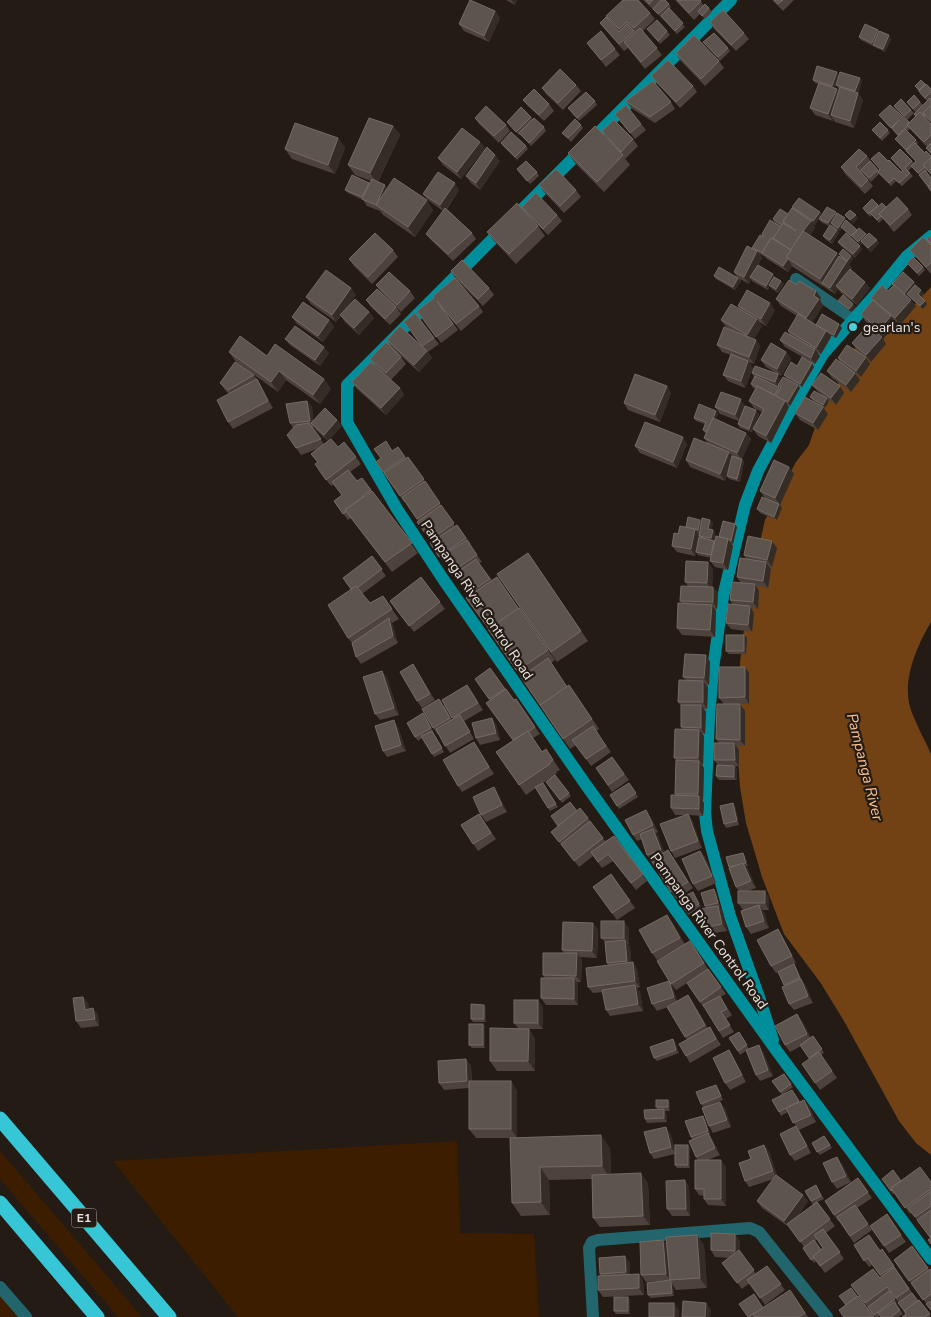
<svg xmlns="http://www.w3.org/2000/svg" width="931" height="1317" viewBox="0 0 931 1317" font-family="'Nunito Sans',sans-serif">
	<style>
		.green { fill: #3d1d00 }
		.water { fill: #724214 }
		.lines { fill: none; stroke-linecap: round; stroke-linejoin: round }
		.street { stroke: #22656d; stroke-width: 12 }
		.secondary { stroke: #018e9b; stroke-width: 12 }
		.highway { stroke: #36c6d6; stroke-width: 15 }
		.wall { fill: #4d433c; fill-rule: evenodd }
		.shaded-wall { fill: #352c25 }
		.building { fill: #5e544e; stroke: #746b64 }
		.poi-dot { fill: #52cbda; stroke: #231b14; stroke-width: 2 }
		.labels { text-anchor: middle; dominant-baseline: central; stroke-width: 4.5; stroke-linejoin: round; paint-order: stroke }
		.shield { fill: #231b14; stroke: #aea8a2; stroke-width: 1 }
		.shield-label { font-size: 12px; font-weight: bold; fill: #eae4df }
		.poi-label { font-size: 14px; fill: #eae4df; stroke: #231b14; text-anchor: start }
		.street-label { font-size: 14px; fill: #eae4df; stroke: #231b14 }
		.water-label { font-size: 15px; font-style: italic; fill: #ffc291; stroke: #231b14 }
	</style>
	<rect width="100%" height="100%" fill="#231b14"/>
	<g class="green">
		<polygon points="457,1141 460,1233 534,1234 539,1317 238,1317 113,1161"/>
		<polygon points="0,1151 142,1317 118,1317 0,1179"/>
		<polygon points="0,1289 24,1317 0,1317"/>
	</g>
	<path class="water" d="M 931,287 L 931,622 C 917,646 904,676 909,703 C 912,717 925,740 931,754 L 931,1155 L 916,1143 L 899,1121 L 844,1021 L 820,982 L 784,934 L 762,877 L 746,823 L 740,787 L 735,719 L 742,642 L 755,564 L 765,520 L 796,462 L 809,445 L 825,398 L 837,386 L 854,349 L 862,345 L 881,341 Z"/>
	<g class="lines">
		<g class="street">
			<polyline points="796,279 854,319"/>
			<polyline points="0,1287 26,1317"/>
			<polyline points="593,1317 589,1248 592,1242 598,1240 750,1228 759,1232 827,1317"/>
		</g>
		<g class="secondary">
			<polyline points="731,0 347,385 347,422 397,509 443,579 586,785 776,1050 931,1259"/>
			<polyline points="773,1040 759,997 730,916 707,831 705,813 709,718 713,669 723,597 745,505 758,471 789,413 823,354 876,294 907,256 931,236"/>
		</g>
		<g class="highway">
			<polyline points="0,1119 169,1317"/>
			<polyline points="0,1203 97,1317"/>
		</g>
	</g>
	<g class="wall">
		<polygon points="506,0 517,0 515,5"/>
		<polygon points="643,0 665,0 671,7 669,9 685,27 677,34 661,17"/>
		<polygon points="675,0 700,0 704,6 709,8 712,12 705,19 700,14 694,20"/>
		<polygon points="772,0 794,0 783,11"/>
		<polygon points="495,11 500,18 489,42 464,31 459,24"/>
		<polygon points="650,13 655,19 643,31 662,55 645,69 628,48 624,51 605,29 600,23 619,32 606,16"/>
		<polygon points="710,22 744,33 749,39 736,51 714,29"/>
		<polygon points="647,29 667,31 670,35 660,44"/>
		<polygon points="879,32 891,39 885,52 861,40 859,37"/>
		<polygon points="703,42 728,48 730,51 720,61"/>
		<polygon points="587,43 615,49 620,55 606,67"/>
		<polygon points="676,53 719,61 724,68 705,86 680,60"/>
		<polygon points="651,76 693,86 697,92 680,108 656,82"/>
		<polygon points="839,76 835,88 837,89 838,91 839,89 836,85 862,81 858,93 863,100 854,128 835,122 833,119 833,121 815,115 810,108 818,84 815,83 813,80"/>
		<polygon points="921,80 931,89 931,98 927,101 921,95 915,86"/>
		<polygon points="576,85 581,91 563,110 546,94 542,88"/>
		<polygon points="931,99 931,123 927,119 926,119 931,124 931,154 926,148 927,147 910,129 907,131 918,143 917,145 925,153 931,156 931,175 927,170 926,171 931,178 931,192 919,175 912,167 908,171 913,176 902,186 896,181 891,186 879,174 871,182 862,172 862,173 868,180 873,186 865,194 845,174 841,167 867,156 872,163 879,171 880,170 871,159 888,161 901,172 903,171 891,158 912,161 914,163 916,162 895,139 898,136 879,115 909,122 915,117 914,114"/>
		<polygon points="523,100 549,104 554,111 544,121 528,106"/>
		<polygon points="595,101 597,105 579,121 568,108"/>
		<polygon points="626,101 671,102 675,109 655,123 631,108"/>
		<polygon points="907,102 920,102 923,105 915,112"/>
		<polygon points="894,106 911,110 914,113 907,120"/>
		<polygon points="615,114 641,124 646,130 635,139"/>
		<polygon points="531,117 533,119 544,127 546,131 531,146 520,134 519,135 507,122"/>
		<polygon points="475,118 506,125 510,131 499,143 479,124"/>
		<polygon points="581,125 583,128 571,142 562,133"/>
		<polygon points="393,126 400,135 378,182 387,188 433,210 415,237 383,215 380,211 367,206 363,200 348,193 345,190 369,183 371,181 355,175 348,165"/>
		<polygon points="872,130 888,130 890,133 882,141"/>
		<polygon points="602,131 633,139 638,146 625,159 624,157 630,165 604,192 575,163 568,153 607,138"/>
		<polygon points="338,138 345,148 335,174 292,159 285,149"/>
		<polygon points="480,142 485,148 461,179 443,165 438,158"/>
		<polygon points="501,143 526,146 528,149 517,160 503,146"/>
		<polygon points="500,161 480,190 471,183 466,176"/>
		<polygon points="517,169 537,172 539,176 530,184"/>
		<polygon points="539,185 576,190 581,197 564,213 544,192"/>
		<polygon points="459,190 447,209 472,233 476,239 453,261 431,240 426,234 443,211 428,200 423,194"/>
		<polygon points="872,199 878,206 886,207 908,209 912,215 894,232 883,219 879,223 872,215 870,217 863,208"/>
		<polygon points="522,207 557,215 562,221 548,235 527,214"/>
		<polygon points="792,207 821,215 836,212 847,221 857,231 866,234 879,243 871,252 862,243 861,245 842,228 840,231 833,227 832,225 831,226 837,230 839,233 832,244 825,239 823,236 829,226 821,222 819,219 815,225 811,221 815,228 810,235 837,253 839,256 842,258 839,254 851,256 853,259 849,264 852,268 850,270 870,288 857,305 841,293 838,289 835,294 793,267 792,266 788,272 767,259 765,257 759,253 762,258 758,265 773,274 775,277 784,284 778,293 771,288 770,286 768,290 752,281 751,279 749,284 740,279 741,281 735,290 716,279 714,276 737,277 734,272 754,249 752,248 775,223 773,219 788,214 794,210"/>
		<polygon points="538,226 545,236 516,264 494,241 487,232"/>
		<polygon points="838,242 860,246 862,249 855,258 840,245"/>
		<polygon points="931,245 931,274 915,256 910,250"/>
		<polygon points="393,250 398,257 372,284 354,266 349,259"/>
		<polygon points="907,263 923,267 925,270 919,276"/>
		<polygon points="451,271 489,288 494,295 483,306 455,278"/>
		<polygon points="914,282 916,286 924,294 921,297 927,304 923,309 908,296 907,297 916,306 900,325 893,319 896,323 884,337 865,321 861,314 874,302 871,298"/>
		<polygon points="376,285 410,291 415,298 401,312 381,292"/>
		<polygon points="797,285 816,291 821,298 820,300 823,305 812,323 816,325 842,328 836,338 828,334 831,337 821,354 818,353 820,356 815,364 785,347 780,340 790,335 788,331 797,316 781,306 776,299"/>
		<polygon points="356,295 346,308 369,312 374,318 359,335 345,322 341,316 336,322 311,304 306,297"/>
		<polygon points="366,300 396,307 401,314 390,325 371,307"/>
		<polygon points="838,301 856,307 851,312 841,304"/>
		<polygon points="479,306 483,312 461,331 443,309 458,330 441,343 417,311"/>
		<polygon points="738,306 775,310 766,326 759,322 762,326 754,339 756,340 760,346 754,364 749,362 753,368 745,388 728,381 723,375 731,355 722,352 717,345 733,331 726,327 721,320 740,309"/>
		<polygon points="415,313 439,344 428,352 432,358 419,372 391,347 387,340 423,347"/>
		<polygon points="292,317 329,320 334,327 323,342 297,324"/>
		<polygon points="882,337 886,344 871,362 857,350 852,343"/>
		<polygon points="285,339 329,353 320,366 290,345"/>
		<polygon points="229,352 267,356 324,379 331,389 320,404 286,380 278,392 236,362"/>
		<polygon points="786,352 791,359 781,376 766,367 761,360"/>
		<polygon points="401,357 406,364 391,380 375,365 370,359"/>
		<polygon points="838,358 870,364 861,377 856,374 860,380 851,392 832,378 827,371 841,363"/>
		<polygon points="812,363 814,367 802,387 786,378 784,375"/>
		<polygon points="752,373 780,378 777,385 764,380 780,389 778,385 800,388 790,406 787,404 789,407 771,443 758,436 753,429 762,412 754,408 749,401 756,389 753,388 751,384 754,377"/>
		<polygon points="254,375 261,386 273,408 233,429 228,422 229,394 225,390 220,383"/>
		<polygon points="352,382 400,388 404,395 386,415 357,389"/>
		<polygon points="812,385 844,393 836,405 827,399 829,401 825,408 813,401 810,397 825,397 817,391"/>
		<polygon points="667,386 671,393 660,422 628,410 624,403"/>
		<path d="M 307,401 L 312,407 L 313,421 L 337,420 L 342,426 L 329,440 L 338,447 L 344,442 L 361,464 L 350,472 L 357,481 L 362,478 L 418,553 L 392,572 L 351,518 L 348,520 L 334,501 L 342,495 L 334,484 L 331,486 L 319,471 L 317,462 L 311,454 L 320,448 L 301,455 L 287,435 L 293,428 L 290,423 ZM 314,427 L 316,430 L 328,441 L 324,444 L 312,428 Z"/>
		<polygon points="745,406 759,414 752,432 740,428 738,424 739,421 720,414 715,407"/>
		<polygon points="716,411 718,414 716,419 746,433 751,439 742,459 744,462 740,482 729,479 727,476 727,475 725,481 690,467 686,460 708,444 704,438 706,434 703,430 705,424 696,421 694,418"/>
		<polygon points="795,413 828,414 818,430 800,420"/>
		<polygon points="687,444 677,468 640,453 635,446"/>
		<polygon points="398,447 406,458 408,457 455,526 457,525 471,544 470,545 482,562 479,563 492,580 497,577 555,660 551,663 567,687 569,685 599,729 596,731 611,752 591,766 576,745 570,749 488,629 471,594 456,573 458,572 449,559 444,563 430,543 431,542 417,522 418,521 405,502 404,502 376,462"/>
		<polygon points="789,467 794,474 780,505 782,508 777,520 760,513 757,509 765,498 760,491"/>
		<polygon points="701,522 713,523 711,529 713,530 715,533 714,540 719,537 737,527 733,544 732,543 733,546 728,570 715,567 710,561 711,558 698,555 696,552 695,556 677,552 672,546 678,534 686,527"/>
		<polygon points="777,548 772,567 769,566 771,569 768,588 756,586 759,591 758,609 751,608 754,613 752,632 731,629 726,623 733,605 730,600 741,583 737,577 746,559 744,555"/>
		<polygon points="528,553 588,641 557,662 497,574"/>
		<polygon points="372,556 386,576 362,594 370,603 383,596 399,619 392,623 398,643 361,664 356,657 352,643 348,638 351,589"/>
		<polygon points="713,569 712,587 713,587 718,593 717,609 715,609 716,611 715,637 682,635 677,628 682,603 680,601 688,586 685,582"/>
		<polygon points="421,577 445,609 414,632 390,601"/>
		<polygon points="744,635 747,638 746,654 729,654 726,651"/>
		<polygon points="706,655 710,662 709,685 706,685 708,687 707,709 704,709 706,712 705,734 702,734 704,736 703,765 702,765 704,768 703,801 702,801 704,803 703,816 689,815 692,820 702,848 675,858 671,851 684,815 675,815 671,808 676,795 675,794 676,760 674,758 682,729 681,727 681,706 678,702 686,680 683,677"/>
		<polygon points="413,664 435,700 422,708 417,701"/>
		<polygon points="745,667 749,673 749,704 724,704 719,698"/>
		<polygon points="490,668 514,700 516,699 540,734 533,738 542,752 546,749 560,770 556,772 557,773 555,775 571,796 562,803 546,782 552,777 543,783 558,807 550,811 536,788 526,795 496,752 513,740 490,700 475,679"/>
		<polygon points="382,671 387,678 399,715 380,720 375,714"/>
		<polygon points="472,692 483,710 464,721 474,739 450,753 438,734 438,735 433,728 444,705 452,720 453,719 442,700"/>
		<polygon points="740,704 745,711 745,746 737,746 739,750 739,766 735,766 737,769 737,780 719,780 716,776 718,765 714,760 719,743 716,739"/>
		<polygon points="425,717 433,731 433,732 444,752 434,757 422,738 418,741 415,737"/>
		<polygon points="496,724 500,740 480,745 476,738"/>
		<polygon points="398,727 406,751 387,757 383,751"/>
		<polygon points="474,742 494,774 462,792 458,786"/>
		<polygon points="612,757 629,780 612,792 596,768"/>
		<polygon points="629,783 638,797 619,809 610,795"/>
		<polygon points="494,787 498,794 507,812 486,822 481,815"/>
		<polygon points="733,803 735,806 739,825 726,828 724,824"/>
		<polygon points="577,811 588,818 605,841 614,836 647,881 636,890 613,861 602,868 593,856 579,867 551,832"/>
		<polygon points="479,814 496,839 478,851 461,825"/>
		<polygon points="650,816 658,832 656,833 658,836 664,852 673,857 693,888 676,899 647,855 642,839 637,841 633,835"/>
		<polygon points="700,851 705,857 716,883 698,891 693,884"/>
		<polygon points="743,853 745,856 748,866 746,866 748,869 756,888 747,891 765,891 769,898 769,910 762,910 764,912 769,928 751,934 746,927 743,910 738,903 739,891 736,887 726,857"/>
		<polygon points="611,874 635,908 617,920 593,887"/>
		<polygon points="716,893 720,906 719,906 723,912 727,931 708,934 703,928 706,908 705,906"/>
		<polygon points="695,896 701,907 688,915 686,911"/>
		<polygon points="672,922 685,944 695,948 708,969 726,994 720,997 732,1015 726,1019 734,1032 723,1038 705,1008 704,1008 687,983 676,990 671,984 680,947 657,960 652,953"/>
		<polygon points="629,928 629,944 628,944 630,947 631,962 637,969 640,987 637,988 640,992 643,1011 610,1016 606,1010 603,992 593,993 588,987 608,965 607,963 605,942 601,938"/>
		<polygon points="598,929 597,958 580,957 582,960 581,982 577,982 578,984 578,1005 546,1005 541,998 545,978 543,975 564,953 562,950"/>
		<polygon points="778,929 782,936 796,963 787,967 794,964 796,967 802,981 806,986 813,1003 794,1010 789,1004 785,986 778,972 776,973 771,966"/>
		<polygon points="669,981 673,988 677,1001 688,995 708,1028 714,1034 721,1045 690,1063 686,1056 687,1040 668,1007 657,1011 652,1004"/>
		<polygon points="83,997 88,1003 89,1009 93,1008 98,1015 99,1026 81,1028 76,1021"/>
		<polygon points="484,1005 486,1008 486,1022 473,1022 471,1019"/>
		<polygon points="543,1007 543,1029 529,1029 535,1039 535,1071 497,1071 490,1061 518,1028 514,1023"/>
		<polygon points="802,1021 811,1038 813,1036 824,1053 821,1055 837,1078 820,1090 802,1064 809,1059 801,1046 790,1052 785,1045"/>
		<polygon points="483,1024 485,1027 485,1048 472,1048 469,1045"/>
		<polygon points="739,1032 749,1049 763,1052 773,1076 760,1081 756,1075 746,1051 740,1055 729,1038"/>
		<polygon points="673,1039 675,1042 679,1053 657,1061 654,1058"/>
		<polygon points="729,1050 733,1057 746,1082 730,1090 725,1083"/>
		<polygon points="466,1059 471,1066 472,1081 511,1081 517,1091 517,1138 610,1148 611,1175 648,1183 650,1225 600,1227 593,1218 592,1179 549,1180 550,1215 521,1216 512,1203 510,1138 476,1138 469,1129 469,1088 444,1090 439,1083"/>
		<polygon points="784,1074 793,1087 783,1094 794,1093 799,1102 809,1106 816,1122 799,1130 811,1153 795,1161 790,1155 796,1126 788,1112 781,1116 779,1112 782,1095 772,1081"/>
		<polygon points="718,1088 723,1100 707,1106 725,1108 731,1127 713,1133 709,1126 704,1108 701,1104"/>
		<polygon points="668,1100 670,1103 670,1111 665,1111 666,1113 667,1122 647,1123 645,1119 658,1110 656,1107"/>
		<polygon points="703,1116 705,1119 710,1134 709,1134 712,1139 720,1155 708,1160 726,1167 726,1206 708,1205 704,1199 704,1196 699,1195 695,1189 698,1160 696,1157 693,1140 691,1137"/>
		<polygon points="670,1133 675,1150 688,1145 690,1148 690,1168 677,1168 675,1165 675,1154 654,1159 650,1153"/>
		<polygon points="824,1136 832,1148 820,1155 817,1152"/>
		<path d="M 769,1151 L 777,1176 L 808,1201 L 797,1217 L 813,1205 L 811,1201 L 816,1185 L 824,1199 L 817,1202 L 835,1226 L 826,1233 L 844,1259 L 825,1273 L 816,1261 L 814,1263 L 803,1248 L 804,1247 L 789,1227 L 762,1208 L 757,1201 L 774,1179 L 749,1187 L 745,1181 ZM 817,1239 L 823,1249 L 821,1250 L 815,1241 Z"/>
		<polygon points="842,1164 851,1182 837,1189 832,1182"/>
		<polygon points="858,1178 872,1198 857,1208 872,1230 854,1243 839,1221 838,1221 825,1201"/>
		<polygon points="882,1179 901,1181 931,1182 931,1244 930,1238 920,1224 912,1213 910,1214 895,1193 893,1194"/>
		<polygon points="685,1180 689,1187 690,1216 672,1216 667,1209"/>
		<polygon points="887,1214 906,1242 889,1253 870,1226"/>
		<polygon points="697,1235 704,1245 707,1288 676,1290 673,1285 674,1296 651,1298 648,1295 670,1280 646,1282 641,1275 663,1240 667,1245"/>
		<polygon points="740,1241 739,1251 756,1274 767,1266 785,1290 765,1305 750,1283 742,1289 727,1269 729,1258 715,1257 711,1250"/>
		<polygon points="854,1245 880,1251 882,1249 918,1301 919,1300 931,1317 902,1317 906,1314 892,1293 891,1294 897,1303 896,1304 903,1314 898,1317 881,1317 880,1315 878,1317 875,1317 851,1285 881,1277 872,1265 869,1267"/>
		<polygon points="912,1246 929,1270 931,1270 931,1310 894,1260"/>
		<polygon points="630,1263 630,1275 639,1274 643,1281 644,1295 603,1297 598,1290 601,1276 600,1274"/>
		<polygon points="628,1297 630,1301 630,1314 616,1314 614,1311"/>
		<polygon points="795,1297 808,1317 748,1317 763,1308"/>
	</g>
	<g class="shaded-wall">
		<polygon points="511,0 517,0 515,5"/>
		<polygon points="495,11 500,18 489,42 484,36"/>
		<polygon points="878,30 880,34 873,45 872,43"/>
		<polygon points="889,35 891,39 885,52 883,49"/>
		<polygon points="837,72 839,76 835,90 832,86"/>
		<polygon points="860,78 862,81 858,95 855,91"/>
		<polygon points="837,89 841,95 831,115 833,119 833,121 828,114"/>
		<polygon points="858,93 863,100 854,128 850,121"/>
		<polygon points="393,126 400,135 377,183 370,173"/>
		<polygon points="338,138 345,148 335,174 328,165"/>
		<polygon points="480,142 485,148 461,179 457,172"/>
		<polygon points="495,155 500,161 480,190 476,183"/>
		<polygon points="455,183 459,190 444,212 440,205"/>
		<polygon points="385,185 390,192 376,205"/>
		<polygon points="427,200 433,210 415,237 408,227"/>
		<polygon points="820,212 822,215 815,225 813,221"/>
		<polygon points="836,212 838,216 831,223 832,225 831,227 828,223"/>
		<polygon points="856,215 858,218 853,224 850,220"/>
		<polygon points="845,218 847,221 841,227 842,228 840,231 838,228"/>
		<polygon points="811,221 815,228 806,240 801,234"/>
		<polygon points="837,230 839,233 832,244 830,240"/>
		<polygon points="866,234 868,237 861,241 862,243 861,245 858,242"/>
		<polygon points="877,240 879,243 871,252 868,248"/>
		<polygon points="860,246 862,249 855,258 853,254"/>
		<polygon points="757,251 762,258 752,278 750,277 751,279 749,284 744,277"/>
		<polygon points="837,253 844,262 824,284 820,279"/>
		<polygon points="851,256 853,259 849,264 852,268 839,288 836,286 838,289 835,294 830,288"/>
		<polygon points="788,259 792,266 788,272 783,266"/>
		<polygon points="773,274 775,277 768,290 766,286"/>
		<polygon points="738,278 741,281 735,290 733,287"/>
		<polygon points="781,281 784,284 778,293 776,289"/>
		<polygon points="865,282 870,288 857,305 852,299"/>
		<polygon points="914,282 917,286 907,298 904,294"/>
		<polygon points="351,288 356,295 336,322 332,315"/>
		<polygon points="921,290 924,294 920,298 918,294"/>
		<polygon points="816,291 821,298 820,300 823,305 811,325 806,318 814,296"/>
		<polygon points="911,300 916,306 900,325 895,318"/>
		<polygon points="925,301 927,304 923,309 920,306"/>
		<polygon points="770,303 775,310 766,326 761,319"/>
		<polygon points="853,304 856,307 851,312 849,309"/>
		<polygon points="369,312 374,318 359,335 354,328"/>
		<polygon points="891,316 896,323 884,337 879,330"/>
		<polygon points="757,319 762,326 752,342 747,335"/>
		<polygon points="329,320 334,327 323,342 318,336"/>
		<polygon points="839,324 842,328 836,338 834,335"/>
		<polygon points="826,331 831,337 821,354 816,348"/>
		<polygon points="882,337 886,344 871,362 866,355"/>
		<polygon points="756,340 760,346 754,364 749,357"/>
		<polygon points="324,347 329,353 320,366 315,360"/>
		<polygon points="815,349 820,356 815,364 811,358"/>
		<polygon points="427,351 432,358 419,372 414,365"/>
		<polygon points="786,352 791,359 781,376 777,369"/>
		<polygon points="866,357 870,364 861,377 856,371"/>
		<polygon points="748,361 753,368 745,388 741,381"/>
		<polygon points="812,363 814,367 802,387 800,384"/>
		<polygon points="279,371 286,380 278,392 271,382"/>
		<polygon points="855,373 860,380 851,392 846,385"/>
		<polygon points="778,374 780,378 777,385 775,382"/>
		<polygon points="257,379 261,386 273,408 268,401"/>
		<polygon points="324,379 331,389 320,404 313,395"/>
		<polygon points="798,385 800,388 790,406 788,402"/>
		<polygon points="667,386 671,393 660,422 655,415"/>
		<polygon points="840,386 844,393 836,405 831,398"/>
		<polygon points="400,388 404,395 386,415 381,408"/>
		<polygon points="827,398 829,401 825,408 823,405"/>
		<polygon points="741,399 745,406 740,421 735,415"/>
		<polygon points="307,401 312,407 314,426 310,421"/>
		<polygon points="785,401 789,407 771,443 766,436"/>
		<polygon points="823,407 828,414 818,430 813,423"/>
		<polygon points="756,410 759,414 752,432 749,429"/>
		<polygon points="716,411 718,414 710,435 708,432"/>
		<polygon points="337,420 342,426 328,441 324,435"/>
		<polygon points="746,433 751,439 742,459 744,462 740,482 737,479 742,460 737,453"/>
		<polygon points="683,437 687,444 677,468 673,462"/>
		<polygon points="729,452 734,458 725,481 720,474"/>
		<polygon points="789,467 794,474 780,505 775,498"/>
		<polygon points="779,504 782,508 777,520 774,517"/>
		<polygon points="700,520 702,523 700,533 698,530"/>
		<polygon points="710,520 713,523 711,532 708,529"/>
		<polygon points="735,524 737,527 733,544 731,541"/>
		<polygon points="695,529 700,535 695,556 691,549"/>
		<polygon points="713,530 715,533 714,542 711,538"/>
		<polygon points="728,539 733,546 728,570 723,563"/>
		<polygon points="772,541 777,548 772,567 767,560"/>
		<polygon points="708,562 713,569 712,590 707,583"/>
		<polygon points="766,562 771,569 768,588 763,581"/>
		<polygon points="755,584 759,591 758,609 753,602"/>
		<polygon points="713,587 718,593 717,609 713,602"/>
		<polygon points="712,605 716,611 715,637 710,630"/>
		<polygon points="750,606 754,613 752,632 748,625"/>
		<polygon points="389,618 393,625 398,643 393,636"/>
		<polygon points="744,635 747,638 746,654 744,651"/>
		<polygon points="706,655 710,662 709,685 704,678"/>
		<polygon points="413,664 417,671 435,700 430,694"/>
		<polygon points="745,667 749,673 749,704 745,697"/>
		<polygon points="382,671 387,678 399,715 394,708"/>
		<polygon points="703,681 708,687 707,709 703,702"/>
		<polygon points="467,685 472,692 483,710 478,703"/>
		<polygon points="740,704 745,711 745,746 740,740"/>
		<polygon points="701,705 706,712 705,734 701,728"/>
		<polygon points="492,718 496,724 500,740 496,733"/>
		<polygon points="394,720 398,727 406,751 401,745"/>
		<polygon points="699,730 704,736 703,765 698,758"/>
		<polygon points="734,743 739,750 739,766 735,760"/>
		<polygon points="699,761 704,768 703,801 698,794"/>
		<polygon points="734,766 737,769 737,780 734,777"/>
		<polygon points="494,787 498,794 507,812 502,805"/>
		<polygon points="699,796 704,803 703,816 699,809"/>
		<polygon points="733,803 735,806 739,825 737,821"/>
		<polygon points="646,810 650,816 658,832 653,825"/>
		<polygon points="688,814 692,820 702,848 698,841"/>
		<polygon points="653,829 658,836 666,856 661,850"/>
		<polygon points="700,851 705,857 716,883 712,876"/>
		<polygon points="743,853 745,856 748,866 746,863"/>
		<polygon points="743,863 748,869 756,888 751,881"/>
		<polygon points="714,889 716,893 720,906 718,903"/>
		<polygon points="765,891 769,898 769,910 765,903"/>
		<polygon points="759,905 764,912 769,928 764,921"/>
		<polygon points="718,906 723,912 727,931 722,924"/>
		<polygon points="667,915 672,922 685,945 680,938"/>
		<polygon points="624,921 629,928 629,944 624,938"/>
		<polygon points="593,923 598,929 597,958 592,951"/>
		<polygon points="625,940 630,947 632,968 627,961"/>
		<polygon points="577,953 582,960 581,982 576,976"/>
		<polygon points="633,962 637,969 640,987 635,981"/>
		<polygon points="574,978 578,984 578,1005 574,999"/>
		<polygon points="801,979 806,986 813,1003 808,996"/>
		<polygon points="669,981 673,988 678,1004 674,997"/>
		<polygon points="635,985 640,992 643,1011 638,1004"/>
		<polygon points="688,995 692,1002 710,1032 705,1025"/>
		<polygon points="83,997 88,1003 90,1016 85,1010"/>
		<polygon points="538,1000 543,1007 543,1029 538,1023"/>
		<polygon points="484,1005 486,1008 486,1022 484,1019"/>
		<polygon points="93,1008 98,1015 99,1026 95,1019"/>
		<polygon points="797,1014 802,1021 812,1040 807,1034"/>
		<polygon points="483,1024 485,1027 485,1048 483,1045"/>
		<polygon points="529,1029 535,1039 535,1071 528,1061"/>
		<polygon points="673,1039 675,1042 679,1053 676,1050"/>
		<polygon points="759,1045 763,1052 773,1076 768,1070"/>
		<polygon points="466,1059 471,1066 472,1088 467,1081"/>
		<polygon points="511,1081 517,1091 517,1138 511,1129"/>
		<polygon points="668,1100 670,1103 670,1111 668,1107"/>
		<polygon points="804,1100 809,1106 816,1122 811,1115"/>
		<polygon points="720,1102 725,1108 731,1127 727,1120"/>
		<polygon points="664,1109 666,1113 667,1122 664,1118"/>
		<polygon points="703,1116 705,1119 710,1134 708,1131"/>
		<polygon points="796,1126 801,1133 811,1153 807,1146"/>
		<polygon points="666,1127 670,1133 676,1154 671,1147"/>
		<polygon points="708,1133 712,1139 720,1155 715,1148"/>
		<polygon points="601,1135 610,1148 611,1179 602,1166"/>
		<polygon points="688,1145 690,1148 690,1168 688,1165"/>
		<polygon points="764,1145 769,1151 778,1178 773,1171"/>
		<polygon points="837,1157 842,1164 851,1182 846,1176"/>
		<polygon points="721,1160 726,1167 726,1206 721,1199"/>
		<polygon points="540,1167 549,1180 550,1215 541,1202"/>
		<polygon points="641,1173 648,1183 650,1225 643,1216"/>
		<polygon points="685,1180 689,1187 690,1216 686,1209"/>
		<polygon points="803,1195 808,1201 789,1227 784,1221"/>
		<polygon points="735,1234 740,1241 739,1258 735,1251"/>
		<polygon points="697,1235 704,1245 707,1288 700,1278"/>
		<polygon points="663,1240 668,1247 670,1280 666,1274"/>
		<polygon points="625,1256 630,1263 630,1279 626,1272"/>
		<polygon points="639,1274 643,1281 644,1295 639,1288"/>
		<polygon points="671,1282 673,1285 674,1296 672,1293"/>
		<polygon points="628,1297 630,1301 630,1314 628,1311"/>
		<polygon points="674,1303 679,1310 679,1317 674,1317"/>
		<polygon points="706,1303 711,1309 710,1317 705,1317"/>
	</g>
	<g class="building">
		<polygon points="470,0 495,11 484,36 459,24"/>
		<polygon points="623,0 638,0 650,13 634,28 627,22 619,29 606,16"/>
		<polygon points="646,0 653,0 649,4"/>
		<polygon points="661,0 665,0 669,4 658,14 653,9"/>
		<polygon points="677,0 700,0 701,1 689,13"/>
		<polygon points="774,0 783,0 778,4"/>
		<polygon points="705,4 709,8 702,16 698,11"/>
		<polygon points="669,8 683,23 675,31 661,16"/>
		<polygon points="723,10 744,33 731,45 710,22"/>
		<polygon points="606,17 619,32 627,24 634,31 619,44 600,23"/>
		<polygon points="657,20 667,31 658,41 647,29"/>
		<polygon points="865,24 878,30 872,43 859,37"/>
		<polygon points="640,28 657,48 641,62 624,42"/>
		<polygon points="601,31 615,49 601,60 587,43"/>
		<polygon points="879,31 889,35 883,49 873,45"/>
		<polygon points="714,33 728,48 718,57 703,42"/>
		<polygon points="694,35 719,61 701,79 676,53"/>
		<polygon points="668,60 693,86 676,102 651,76"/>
		<polygon points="817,66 837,72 832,86 813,80"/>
		<polygon points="560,69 576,85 558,103 542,88"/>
		<polygon points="840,72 860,78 855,91 836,85"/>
		<polygon points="921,80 925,84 919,90 915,86"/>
		<polygon points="653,81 671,102 650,117 626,101"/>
		<polygon points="819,83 837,89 828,114 810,108"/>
		<polygon points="926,84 931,89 931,92 925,98 919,91"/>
		<polygon points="840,87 858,93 850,121 831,115"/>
		<polygon points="534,89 549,104 539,115 523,100"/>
		<polygon points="586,92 595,101 577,118 568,108"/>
		<polygon points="914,95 920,102 913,109 907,102"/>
		<polygon points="930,98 931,99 931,105 923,113 925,116 922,115 920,112 916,116 914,114"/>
		<polygon points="901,99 911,110 904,116 894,106"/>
		<polygon points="626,105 641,124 630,133 615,114"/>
		<polygon points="890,105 909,122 907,125 908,126 898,135 892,128 899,120 891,128 879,115"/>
		<polygon points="931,105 931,121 923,113"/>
		<polygon points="486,106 506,125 494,136 475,118"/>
		<polygon points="521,107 531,117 516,132 507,122"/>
		<polygon points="920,112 931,124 931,135 924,142 907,125"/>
		<polygon points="369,118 393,126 370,173 348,165"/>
		<polygon points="534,118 544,127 529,143 519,133"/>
		<polygon points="575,119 581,125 568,138 562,133"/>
		<polygon points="614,120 633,139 621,152 602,131"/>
		<polygon points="880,122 888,130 880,138 872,130"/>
		<polygon points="295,123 338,138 328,165 285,149"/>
		<polygon points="595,126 623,155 597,182 568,153"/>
		<polygon points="462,128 480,142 457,172 438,158"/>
		<polygon points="905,129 916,140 906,150 895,139"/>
		<polygon points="511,132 526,146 515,157 501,143"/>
		<polygon points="915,143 925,153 926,151 931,156 931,158 923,165 925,167 918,173 911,166 916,161 906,151"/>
		<polygon points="931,143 931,153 926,148"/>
		<polygon points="487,147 495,155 476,183 466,176"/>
		<polygon points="859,149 867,156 856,167 868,180 861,187 841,167"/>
		<polygon points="900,149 912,161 905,168 910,173 899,183 894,178 889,183 878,172 880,169 871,159 879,152 888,161 889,160 901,172 903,171 891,158"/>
		<polygon points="931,158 931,174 923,165"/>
		<polygon points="526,161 537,172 527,181 517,169"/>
		<polygon points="870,161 878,170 869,178 861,170"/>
		<polygon points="556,169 576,190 560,206 539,185"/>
		<polygon points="925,170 931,178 931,183 928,186 919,175"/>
		<polygon points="438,172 455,183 440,205 423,194"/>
		<polygon points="352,175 369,183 362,197 345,190"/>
		<polygon points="394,178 427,200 408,227 376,205"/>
		<polygon points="372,179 385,185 376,205 362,199"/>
		<polygon points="931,185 931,191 928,187"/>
		<polygon points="536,193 557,215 543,229 522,207"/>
		<polygon points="897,197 908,209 890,225 879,214"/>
		<polygon points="799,198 820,212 813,221 792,207"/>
		<polygon points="872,199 878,205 868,214 863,208"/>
		<polygon points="517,203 538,226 509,254 487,232"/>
		<polygon points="882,203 886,207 879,214 881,216 877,220 870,213"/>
		<polygon points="827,207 836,212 828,223 819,219"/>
		<polygon points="445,208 472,233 448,254 426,234"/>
		<polygon points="792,208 811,221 803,231 791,250 773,238 783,223 796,231 783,221"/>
		<polygon points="780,209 788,214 783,221 785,224 783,223 782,225 773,219"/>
		<polygon points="850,210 856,215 850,220 845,215"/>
		<polygon points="837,213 845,218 838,228 831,223"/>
		<polygon points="770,220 781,227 773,238 774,240 771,238 762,253 763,253 752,248 760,235 764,237 762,234"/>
		<polygon points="846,220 857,230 851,236 841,227"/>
		<polygon points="830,225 837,230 830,240 823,236"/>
		<polygon points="859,228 866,234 858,242 852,236"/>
		<polygon points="803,231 837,253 820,279 786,257"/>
		<polygon points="375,233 393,250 368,277 349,259"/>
		<polygon points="846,233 860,246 853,254 838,242"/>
		<polygon points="869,233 877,240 868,248 861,241"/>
		<polygon points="931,235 931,243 927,239"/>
		<polygon points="923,237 931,245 931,263 926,267 910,250"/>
		<polygon points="771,238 791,250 786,257 788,259 783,266 762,253"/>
		<polygon points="747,246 757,251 744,277 734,272"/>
		<polygon points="843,249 851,256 847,261 839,254"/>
		<polygon points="839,256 847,261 830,288 822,283"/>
		<polygon points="913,257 923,267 917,273 907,263"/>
		<polygon points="462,260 489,288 478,299 451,271"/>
		<polygon points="758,265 773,274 766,286 750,277"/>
		<polygon points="719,267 738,278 733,287 714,276"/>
		<polygon points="850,269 865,282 852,299 836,286"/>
		<polygon points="326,270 351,288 332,315 306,297"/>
		<polygon points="389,272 410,291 397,305 376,285"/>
		<polygon points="903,272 914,282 904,294 892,284"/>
		<polygon points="774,277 781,281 776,289 769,285"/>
		<polygon points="455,278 479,306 456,324 437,301 453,324 436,337 417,311 434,298 433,296"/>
		<polygon points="789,280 797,285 799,281 816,291 814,296 819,299 806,318 776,299"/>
		<polygon points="882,285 888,291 894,285 911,300 895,318 871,298"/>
		<polygon points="915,285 921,290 918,294 925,301 920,306 907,294"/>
		<polygon points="377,289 396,307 385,319 366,300"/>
		<polygon points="747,290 770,303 761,319 738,306"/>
		<polygon points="843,295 853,304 849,309 838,301"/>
		<polygon points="355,299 369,312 354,328 340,315"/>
		<polygon points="873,300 891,316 879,330 861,314"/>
		<polygon points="303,302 329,320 318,336 292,317"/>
		<polygon points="731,304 757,319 747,335 721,320"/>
		<polygon points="415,313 434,338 422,346 404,322"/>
		<polygon points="798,314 826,331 816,348 788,331"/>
		<polygon points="822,314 839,324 834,335 816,325"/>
		<polygon points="868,325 882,337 866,355 852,343"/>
		<polygon points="295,326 324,347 315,360 285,339"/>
		<polygon points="400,326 427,351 414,365 387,340"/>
		<polygon points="724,327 756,340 749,357 717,345"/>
		<polygon points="785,332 815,349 811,358 780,340"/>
		<polygon points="240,336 267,356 275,344 324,379 313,395 279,371 271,382 229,352"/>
		<polygon points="386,342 401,357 386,373 370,359"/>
		<polygon points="771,343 786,352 777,369 761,360"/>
		<polygon points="847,345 866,357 856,371 838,358"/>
		<polygon points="731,354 748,361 741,381 723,375"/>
		<polygon points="802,357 812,363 800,384 784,375 791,362 797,366"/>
		<polygon points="836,359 855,373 846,385 827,371"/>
		<polygon points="235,362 254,375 228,390 220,383"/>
		<polygon points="371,362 400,388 381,408 352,382"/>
		<polygon points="755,366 778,374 775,382 752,373"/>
		<polygon points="821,373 840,386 831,398 812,385"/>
		<polygon points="635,374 667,386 655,415 624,403"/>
		<polygon points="755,376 779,387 775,395 757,386 757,387 751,384"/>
		<polygon points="783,377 798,385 788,402 776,396 781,387 778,385"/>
		<polygon points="257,379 268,401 228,422 217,400"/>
		<polygon points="757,386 785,401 766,436 753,429 764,409 749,401"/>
		<polygon points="814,391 827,398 823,405 810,397"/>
		<polygon points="721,392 741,399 735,415 715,407"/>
		<polygon points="805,397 823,407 813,423 795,413"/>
		<polygon points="307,401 310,421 290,423 286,404"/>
		<polygon points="699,404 716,411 707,432 703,430 706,422 694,418"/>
		<polygon points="745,406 756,410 749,429 738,424"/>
		<polygon points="325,408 337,420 324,435 311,423"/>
		<polygon points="713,418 746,433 737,453 704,438"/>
		<polygon points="645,422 683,437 673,462 635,446"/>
		<polygon points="309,423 321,439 296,448 287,435 296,425"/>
		<polygon points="694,438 729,452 720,474 686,460"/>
		<polygon points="331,439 338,447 344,442 356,457 326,480 315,464 318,462 311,454"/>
		<polygon points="386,441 392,451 398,447 405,457 383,472 376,462 381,458 374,449"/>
		<polygon points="732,456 742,459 737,479 727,476"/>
		<polygon points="408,457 424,479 400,496 384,473"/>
		<polygon points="774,460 789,467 775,498 760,491"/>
		<polygon points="348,470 357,481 362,478 371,490 362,496 363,497 345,510 346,512 343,514 334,501 342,495 332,482"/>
		<polygon points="425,481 440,503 417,519 402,497"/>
		<polygon points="372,491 412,543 385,562 345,510"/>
		<polygon points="762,497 779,504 774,517 757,509"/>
		<polygon points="441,505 454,523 430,540 417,522"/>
		<polygon points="688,517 700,520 698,530 686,527"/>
		<polygon points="702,518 710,520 708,529 713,530 711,538 699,536"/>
		<polygon points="723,521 735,524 731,541 728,539 719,537"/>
		<polygon points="457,525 466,538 439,557 430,543"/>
		<polygon points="680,526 695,529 691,549 672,546 674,533 678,534"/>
		<polygon points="716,536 728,539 723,563 710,561"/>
		<polygon points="748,536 772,541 767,560 744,555"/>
		<polygon points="699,537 714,541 711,555 696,552"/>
		<polygon points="467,540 477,555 456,569 445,554"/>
		<polygon points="528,553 581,631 551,652 497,574"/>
		<polygon points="372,556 382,569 357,588 356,586 351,589 343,578"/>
		<polygon points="740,558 766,562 763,581 737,577"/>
		<polygon points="476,559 490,579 470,592 456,573"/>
		<polygon points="686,561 708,562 707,583 685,582"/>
		<polygon points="421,577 440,602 409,626 390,601"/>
		<polygon points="497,577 520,611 519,608 489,629 466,598"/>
		<polygon points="732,582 755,584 753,602 730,600"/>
		<polygon points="356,586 370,603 383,596 392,609 348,638 328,605"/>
		<polygon points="681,586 713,587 713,602 680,601"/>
		<polygon points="678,603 712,605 710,630 677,628"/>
		<polygon points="728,604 750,606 748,625 726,623"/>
		<polygon points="519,608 548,650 517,671 488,629"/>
		<polygon points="389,618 393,636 356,657 352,643"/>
		<rect x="726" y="635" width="18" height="16"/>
		<polygon points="685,654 706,655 704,678 683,677"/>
		<polygon points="548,658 567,687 540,705 521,677"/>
		<polygon points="413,664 430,694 417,701 400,672"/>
		<polygon points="719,667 745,667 745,697 719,698"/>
		<polygon points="490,668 505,689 489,699 475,679"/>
		<polygon points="382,671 394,708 375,714 363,677"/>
		<polygon points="679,680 703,681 703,702 678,702"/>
		<polygon points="467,685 478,703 452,718 442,700"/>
		<polygon points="569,685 592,719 563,739 540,705"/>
		<polygon points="506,689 514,700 516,699 535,727 528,732 528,731 513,740 486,703"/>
		<polygon points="439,699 450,718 433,728 422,709"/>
		<polygon points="717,704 740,704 740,740 716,739"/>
		<polygon points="681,705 701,705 701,728 681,727"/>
		<polygon points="423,713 431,728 415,737 407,723"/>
		<polygon points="460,715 470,732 445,746 436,729"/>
		<polygon points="492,718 496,733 476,738 472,723"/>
		<polygon points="394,720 401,745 383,751 375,726"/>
		<polygon points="593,726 606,746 586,759 572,740"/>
		<polygon points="675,729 699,730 698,758 674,758"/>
		<polygon points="432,731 442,748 432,754 421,736"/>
		<polygon points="528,731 542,752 546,749 553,760 550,762 550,764 519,785 496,752"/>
		<polygon points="474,742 489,767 458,786 443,760"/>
		<polygon points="714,743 734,743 735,760 714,760"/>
		<polygon points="612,757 624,774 608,785 596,768"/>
		<polygon points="676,760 699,761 698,794 675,794"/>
		<polygon points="717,765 734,766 734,777 716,776"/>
		<polygon points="555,775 569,793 560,800 546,782"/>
		<polygon points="543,783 556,804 548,808 535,787"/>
		<polygon points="629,783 636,793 617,806 610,795"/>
		<polygon points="494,787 502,805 481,815 473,797"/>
		<polygon points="671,795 699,796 699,809 671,808"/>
		<polygon points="570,802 577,811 558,826 551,816"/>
		<polygon points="733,803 737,821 724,824 720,806"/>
		<polygon points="580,808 588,818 559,842 551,832"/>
		<polygon points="646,810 653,825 633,835 625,820"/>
		<polygon points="479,814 491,833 473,844 461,825"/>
		<polygon points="688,814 698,841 671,851 660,824"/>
		<polygon points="590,821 603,838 574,861 561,844"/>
		<polygon points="653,829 661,850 647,855 640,834"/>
		<polygon points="614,836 643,874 631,883 608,854 598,862 591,852"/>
		<polygon points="668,850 688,882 671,892 651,860"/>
		<polygon points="700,851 712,876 693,884 682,859"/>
		<polygon points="743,853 746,863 729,867 726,857"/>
		<polygon points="743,863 751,881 736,887 729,868"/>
		<polygon points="611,874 630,901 612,913 593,887"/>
		<polygon points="714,889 718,903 705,906 701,893"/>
		<rect x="738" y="891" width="27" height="12"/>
		<polygon points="693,892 699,904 686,911 679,899"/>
		<polygon points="759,905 764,921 746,927 741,911"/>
		<polygon points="718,906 722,924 703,928 699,909"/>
		<polygon points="667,915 680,938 652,953 639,930"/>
		<rect x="601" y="921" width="23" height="17"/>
		<polygon points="563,922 593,923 592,951 562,950"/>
		<polygon points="778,929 792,956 771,966 757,940"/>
		<polygon points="625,940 627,961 607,963 605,942"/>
		<polygon points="690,941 704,963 671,984 657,961"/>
		<polygon points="543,953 577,953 576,976 543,975"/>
		<polygon points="633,962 635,981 588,987 586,968"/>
		<polygon points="794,964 800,978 784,985 778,972"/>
		<polygon points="708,969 721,987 700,1002 687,983"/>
		<polygon points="541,978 574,978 574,999 541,998"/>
		<polygon points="801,979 808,996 789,1004 782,987"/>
		<polygon points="669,981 674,997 652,1004 647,988"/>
		<polygon points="635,985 638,1004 606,1010 602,990"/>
		<polygon points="688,995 705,1025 685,1037 667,1007"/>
		<polygon points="720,996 727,1009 721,1012 730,1025 719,1031 703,1005"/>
		<polygon points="83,997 85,1010 93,1008 95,1019 76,1021 73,998"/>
		<rect x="514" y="1000" width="24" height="23"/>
		<polygon points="471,1004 484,1005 484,1019 471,1019"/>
		<polygon points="797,1014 807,1034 785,1045 775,1026"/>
		<rect x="469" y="1024" width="14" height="21"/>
		<polygon points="710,1027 716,1039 686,1056 679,1044"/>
		<polygon points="490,1028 529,1029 528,1061 490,1061"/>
		<polygon points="739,1032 747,1045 738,1051 729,1038"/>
		<polygon points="813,1036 822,1049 809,1058 800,1045"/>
		<polygon points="673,1039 676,1050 654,1058 650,1047"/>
		<polygon points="759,1045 768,1070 756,1075 746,1050"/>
		<polygon points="729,1050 742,1075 725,1083 713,1058"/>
		<polygon points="819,1052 832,1071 815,1083 802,1064"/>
		<polygon points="466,1059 467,1081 439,1083 438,1061"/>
		<polygon points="784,1074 791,1084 780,1092 772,1081"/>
		<rect x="469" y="1081" width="42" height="48"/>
		<polygon points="716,1085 721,1096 701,1104 696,1092"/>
		<polygon points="792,1090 799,1101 779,1112 772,1100"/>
		<rect x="656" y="1100" width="12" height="7"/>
		<polygon points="804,1100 811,1115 793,1123 786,1108"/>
		<polygon points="720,1102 727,1120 709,1126 702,1108"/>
		<polygon points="664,1109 664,1118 645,1119 644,1110"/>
		<polygon points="703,1116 708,1131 691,1137 685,1121"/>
		<polygon points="796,1126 807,1146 790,1155 780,1134"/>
		<polygon points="666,1127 671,1147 650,1153 644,1132"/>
		<polygon points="708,1133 715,1148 696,1157 689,1141"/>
		<polygon points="601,1135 602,1166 540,1167 541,1202 512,1203 510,1138"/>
		<polygon points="824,1136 830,1145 817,1152 812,1143"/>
		<rect x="675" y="1145" width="13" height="20"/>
		<polygon points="764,1145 773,1171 745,1181 739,1163 751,1159 748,1151"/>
		<polygon points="837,1157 846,1176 832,1182 823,1163"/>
		<polygon points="695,1160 721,1160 721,1199 704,1199 704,1189 695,1189"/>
		<polygon points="920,1167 931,1182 931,1189 905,1208 891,1188"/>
		<polygon points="893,1170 901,1181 891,1188 892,1190 891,1191 882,1179"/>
		<polygon points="641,1173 643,1216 593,1218 592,1175"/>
		<polygon points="776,1175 803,1195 784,1221 757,1201"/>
		<polygon points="858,1178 868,1192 834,1215 825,1201"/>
		<polygon points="685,1180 686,1209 667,1209 666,1181"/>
		<polygon points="816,1185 821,1196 811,1201 805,1191"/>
		<polygon points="931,1191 931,1206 915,1217 908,1208"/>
		<polygon points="817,1202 830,1219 800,1242 787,1224"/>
		<polygon points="855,1205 868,1224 850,1236 837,1217"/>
		<polygon points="931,1210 931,1236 930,1237 917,1220"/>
		<polygon points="887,1214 901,1235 884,1246 870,1226"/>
		<polygon points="823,1229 840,1252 820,1266 813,1256 823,1248 814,1235"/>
		<polygon points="711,1233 735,1234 735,1251 711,1250"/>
		<polygon points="697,1235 700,1278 670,1280 666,1237"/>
		<polygon points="869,1235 880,1251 882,1249 894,1266 880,1275 868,1258 864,1261 854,1245"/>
		<polygon points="931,1237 931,1244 928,1240"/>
		<polygon points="663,1240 666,1274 641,1275 640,1242"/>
		<polygon points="814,1240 821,1250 813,1256 814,1258 811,1260 803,1248"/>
		<polygon points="912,1246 928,1268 909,1281 894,1260"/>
		<polygon points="739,1250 754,1270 737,1283 722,1263"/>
		<polygon points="625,1256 626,1272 600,1274 599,1258"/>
		<polygon points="767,1266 781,1284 760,1298 747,1280"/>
		<polygon points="894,1267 909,1289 896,1298 887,1287 865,1303 851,1285 873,1269 880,1278"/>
		<polygon points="930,1269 931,1270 931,1294 923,1300 911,1283"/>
		<polygon points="639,1274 639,1288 598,1290 598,1276"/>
		<polygon points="670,1280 671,1282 672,1293 648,1295 647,1283"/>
		<polygon points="851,1288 857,1296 846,1305 839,1296"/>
		<polygon points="790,1290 805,1313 798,1317 755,1317 753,1314"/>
		<polygon points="889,1291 895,1299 874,1315 868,1307"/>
		<polygon points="912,1293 918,1301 904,1311 906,1313 898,1303"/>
		<polygon points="754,1294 763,1308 748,1317 739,1304"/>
		<polygon points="858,1296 874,1317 844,1317 839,1310"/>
		<rect x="614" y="1297" width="14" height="14"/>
		<polygon points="919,1300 930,1314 925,1317 902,1317 906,1314 904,1311"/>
		<polygon points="683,1301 706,1303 705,1317 682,1317"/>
		<polygon points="931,1301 931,1310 926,1304"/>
		<polygon points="894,1302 900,1310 891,1317 881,1317 878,1313"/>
		<rect x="649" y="1303" width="25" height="14"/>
	</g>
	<circle class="poi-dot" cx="853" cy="327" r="5"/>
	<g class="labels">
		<rect class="shield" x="71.5" y="1208.5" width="25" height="19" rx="4"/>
		<g class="shield-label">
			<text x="84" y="1218">E1</text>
		</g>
		<g class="poi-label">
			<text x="863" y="327">gearlan's</text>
		</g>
		<g class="street-label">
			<text transform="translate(477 600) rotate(56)">Pampanga River Control Road</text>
			<text transform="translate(709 931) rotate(54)">Pampanga River Control Road</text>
		</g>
		<g class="water-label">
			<text transform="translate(865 767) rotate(76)">Pampanga River</text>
		</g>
	</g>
</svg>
